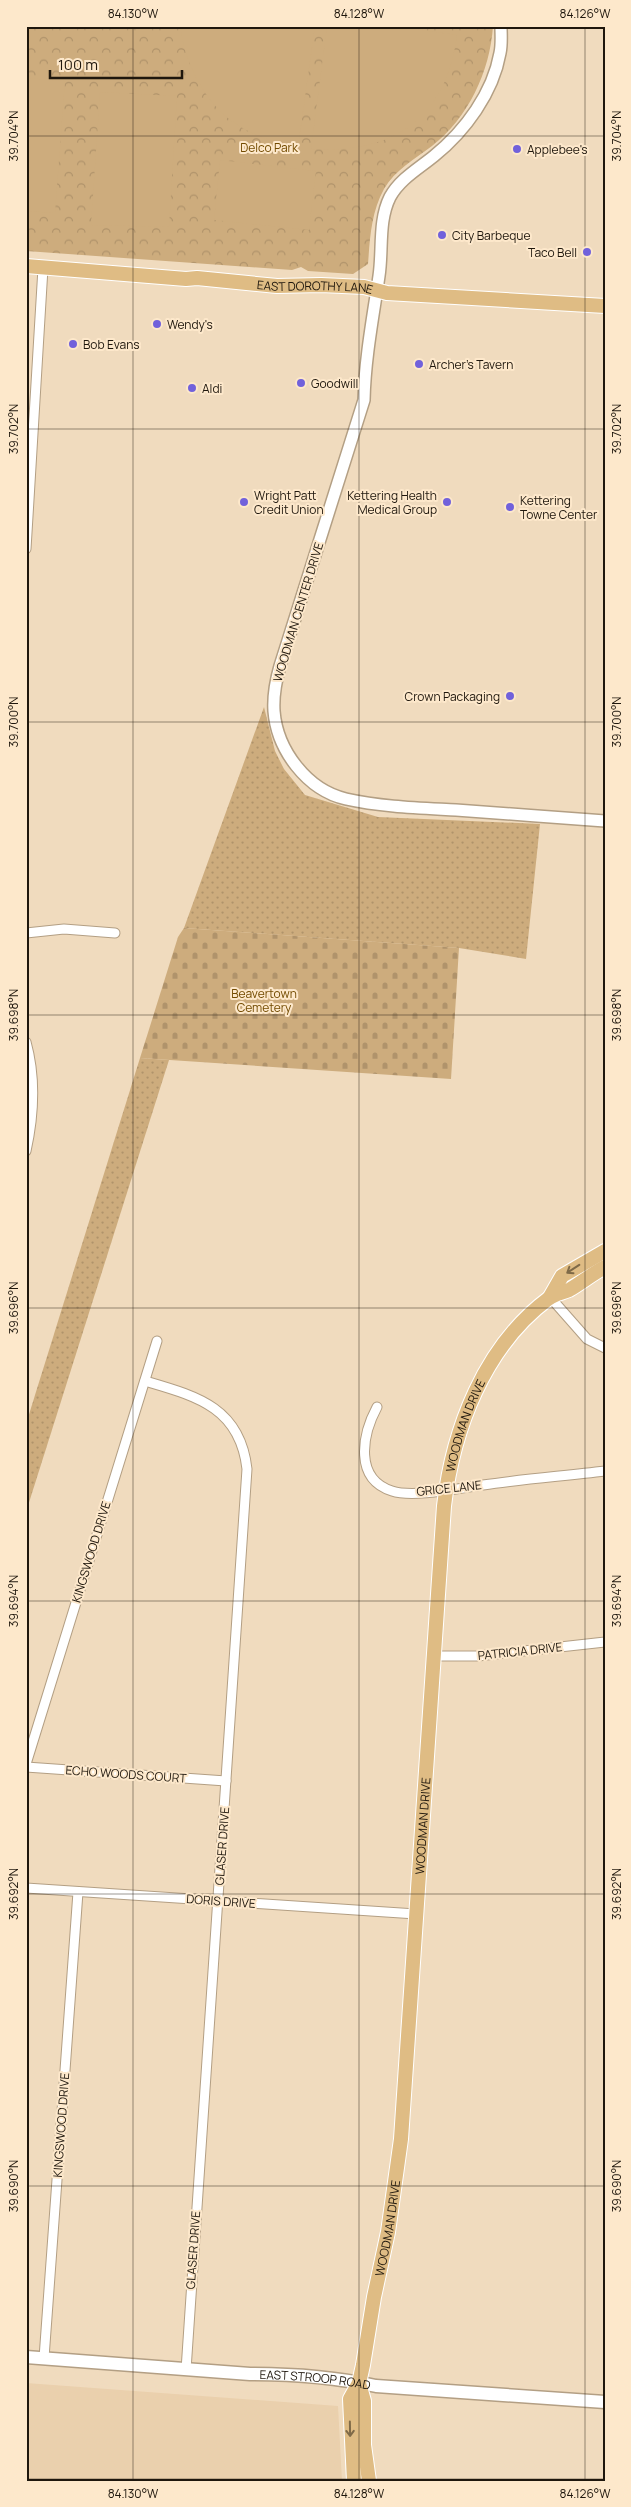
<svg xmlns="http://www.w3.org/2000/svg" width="631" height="2507" viewBox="0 0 631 2507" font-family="Manrope,sans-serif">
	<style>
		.built { fill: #ead0ad }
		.grass { fill: url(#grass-dots) }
		.forest { fill: url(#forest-crowns) }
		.cemetery { fill: url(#cemetery-stones) }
		.pitch { fill: #cdac7d }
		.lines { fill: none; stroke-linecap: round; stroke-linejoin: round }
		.minor-casing { stroke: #b39f84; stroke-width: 11 }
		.tertiary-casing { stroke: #b39f84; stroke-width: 14 }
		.secondary-casing { stroke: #b39f84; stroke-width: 15 }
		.primary-casing { stroke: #fff; stroke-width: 16 }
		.minor { stroke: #fff; stroke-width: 9 }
		.tertiary { stroke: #fff; stroke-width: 11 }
		.secondary { stroke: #fff; stroke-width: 12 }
		.primary { stroke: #dfbc84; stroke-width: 14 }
		.oneway { stroke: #7f6a48 }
		.ticks { fill: none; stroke: #1f170d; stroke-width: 1; stroke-opacity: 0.45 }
		.poi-dot { fill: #7161db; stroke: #fde8cb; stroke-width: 2 }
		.labels { text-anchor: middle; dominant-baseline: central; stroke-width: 4; stroke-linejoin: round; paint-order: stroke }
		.park-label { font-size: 12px; fill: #734b00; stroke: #fde8cb }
		.poi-label { font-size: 12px; fill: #1f170d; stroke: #fde8cb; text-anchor: start }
		.street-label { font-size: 12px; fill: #1f170d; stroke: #fde8cb }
		.neatline { fill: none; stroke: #1f170d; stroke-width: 2 }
		.ticks-label { font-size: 12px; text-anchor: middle; fill: #1f170d }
	</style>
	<defs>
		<pattern id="grass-dots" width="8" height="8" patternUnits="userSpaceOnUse" patternTransform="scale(1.25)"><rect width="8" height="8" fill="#cdac7d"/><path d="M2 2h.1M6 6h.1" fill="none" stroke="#b0936b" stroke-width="1.8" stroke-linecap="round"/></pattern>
		<pattern id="forest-crowns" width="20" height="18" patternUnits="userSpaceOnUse" patternTransform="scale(1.25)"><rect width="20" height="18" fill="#cdac7d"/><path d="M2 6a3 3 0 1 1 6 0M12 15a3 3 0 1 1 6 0" fill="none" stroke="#b0936b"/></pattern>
		<pattern id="cemetery-stones" width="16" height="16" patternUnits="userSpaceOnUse" patternTransform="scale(1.25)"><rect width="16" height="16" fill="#cdac7d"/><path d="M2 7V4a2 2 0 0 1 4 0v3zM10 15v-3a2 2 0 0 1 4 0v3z" fill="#b0936b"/></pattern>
	</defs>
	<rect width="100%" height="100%" fill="#f0dbbe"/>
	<polygon class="built" points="26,2383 338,2406 342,2481 26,2481"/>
	<g class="grass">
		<polygon points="264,707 275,751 284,769 305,795 378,817 540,824 526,959 459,948 184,928"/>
		<polygon points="140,1058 169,1060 26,1512 26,1424"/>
	</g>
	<path class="forest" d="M 26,26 L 493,26 C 490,72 468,118 432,146 C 415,159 395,170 384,189 C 371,213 370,238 368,264 L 353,274 L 308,271 L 301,267 L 292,270 L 26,251 Z"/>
	<polygon class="cemetery" points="184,928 459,948 451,1079 140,1058 178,937"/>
	<g class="pitch">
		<path d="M 182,26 L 315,26 L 298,147 C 244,137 211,115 190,64 C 186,54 180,38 182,26 Z"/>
		<path d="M 327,26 L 392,26 L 457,35 C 446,120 392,154 311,149 Z"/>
		<polygon points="26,78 65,81 55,213 26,211"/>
		<polygon points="100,92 177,96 169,227 91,225"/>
		<polygon points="220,160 316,171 309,230 214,220"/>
	</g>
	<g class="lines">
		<defs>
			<g id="minor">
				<polyline points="26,549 43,268"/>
				<polyline points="26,933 64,929 115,933"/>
				<path d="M 26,1042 C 36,1078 34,1115 26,1151"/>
				<polyline points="550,1297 587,1339 605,1348"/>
				<path d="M 145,1381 C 196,1396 240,1407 247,1469 L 186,2370"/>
				<path d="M 377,1407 C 362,1435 354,1479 392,1491 C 413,1498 460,1488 483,1485 C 524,1479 564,1476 605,1471"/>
				<polyline points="434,1656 478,1656 605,1642"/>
				<polyline points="26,1764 157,1341"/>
				<polyline points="26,1767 226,1781"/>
				<polyline points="26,1888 416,1914"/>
				<polyline points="44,2358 78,1892"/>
			</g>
			<path id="tertiary" d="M 501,26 C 501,35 502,44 500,53 C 493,93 465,131 434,156 C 418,169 400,179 390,197 C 378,221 383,250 379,276 C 373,317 365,358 364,400 L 280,666 C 276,680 273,695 274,711 C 277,750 307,790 346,799 C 382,807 420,808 456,810 C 506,814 555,817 605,821"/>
			<g id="secondary">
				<path id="s1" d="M 26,2357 L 250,2374 C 292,2374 334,2377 376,2386 L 605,2402"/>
			</g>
			<g id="primary">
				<path id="s2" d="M 26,266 L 186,279 L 197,278 L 277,286 L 321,285 L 364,287 L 387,293 L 605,306"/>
				<polyline points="550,1297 562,1276 605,1251"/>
				<polyline points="359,2383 364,2401 364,2445 369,2481"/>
				<path id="s3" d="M 354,2481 L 350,2399 L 359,2383 L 363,2365 L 374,2297 L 388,2232 L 401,2139 L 444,1506 C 453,1429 484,1347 548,1299 C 554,1294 562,1293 569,1290 C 581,1283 592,1274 605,1267"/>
			</g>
		</defs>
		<use href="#minor" class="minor-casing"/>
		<use href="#tertiary" class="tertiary-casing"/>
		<use href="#secondary" class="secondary-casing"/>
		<use href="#primary" class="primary-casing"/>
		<use href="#minor" class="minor"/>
		<use href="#tertiary" class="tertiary"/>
		<use href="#secondary" class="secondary"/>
		<use href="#primary" class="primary"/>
	</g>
	<defs><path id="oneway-shaft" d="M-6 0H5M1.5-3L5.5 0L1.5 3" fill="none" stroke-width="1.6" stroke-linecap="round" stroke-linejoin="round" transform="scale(1.25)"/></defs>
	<g class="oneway">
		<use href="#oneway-shaft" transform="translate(573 1269) rotate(147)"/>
		<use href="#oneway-shaft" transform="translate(350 2429) rotate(89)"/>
	</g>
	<path class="ticks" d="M 133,26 L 133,2481M 359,26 L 359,2481M 585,26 L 585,2481M 26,136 L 605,136M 26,429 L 605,429M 26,722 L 605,722M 26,1015 L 605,1015M 26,1308 L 605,1308M 26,1601 L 605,1601M 26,1894 L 605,1894M 26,2186 L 605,2186M 26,2479 L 605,2479"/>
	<g class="poi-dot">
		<circle cx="517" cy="149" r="5"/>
		<circle cx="442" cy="235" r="5"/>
		<circle cx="587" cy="252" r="5"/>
		<circle cx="157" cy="324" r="5"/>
		<circle cx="73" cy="344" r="5"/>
		<circle cx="419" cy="364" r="5"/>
		<circle cx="301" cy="383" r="5"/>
		<circle cx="192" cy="388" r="5"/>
		<circle cx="244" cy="502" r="5"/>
		<circle cx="447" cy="502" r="5"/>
		<circle cx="510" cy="507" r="5"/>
		<circle cx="510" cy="696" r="5"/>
	</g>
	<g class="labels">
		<g class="park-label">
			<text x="269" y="147">Delco Park</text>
			<text x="264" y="993">Beavertown<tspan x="264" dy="14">Cemetery</tspan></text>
		</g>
		<g class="poi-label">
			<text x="527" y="149">Applebee's</text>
			<text x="452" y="235">City Barbeque</text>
			<text x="577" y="252" text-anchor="end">Taco Bell</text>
			<text x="167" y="324">Wendy's</text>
			<text x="83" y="344">Bob Evans</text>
			<text x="429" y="364">Archer's Tavern</text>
			<text x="311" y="383">Goodwill</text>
			<text x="202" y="388">Aldi</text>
			<text x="254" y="495">Wright Patt<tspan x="254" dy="14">Credit Union</tspan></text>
			<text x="437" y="495" text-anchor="end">Kettering Health<tspan x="437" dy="14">Medical Group</tspan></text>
			<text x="520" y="500">Kettering<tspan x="520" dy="14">Towne Center</tspan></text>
			<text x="500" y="696" text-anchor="end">Crown Packaging</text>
		</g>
		<g class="street-label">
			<text stroke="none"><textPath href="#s2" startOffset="290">EAST DOROTHY LANE</textPath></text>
			<text transform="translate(298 612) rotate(-73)">WOODMAN CENTER DRIVE</text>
			<text stroke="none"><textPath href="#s3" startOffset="1066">WOODMAN DRIVE</textPath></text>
			<text transform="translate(449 1488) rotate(-6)">GRICE LANE</text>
			<text transform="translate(91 1552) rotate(-73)">KINGSWOOD DRIVE</text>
			<text transform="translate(520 1651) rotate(-6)">PATRICIA DRIVE</text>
			<text transform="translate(126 1774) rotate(4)">ECHO WOODS COURT</text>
			<text stroke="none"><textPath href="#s3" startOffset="662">WOODMAN DRIVE</textPath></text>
			<text transform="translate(222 1846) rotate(-86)">GLASER DRIVE</text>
			<text transform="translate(221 1901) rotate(4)">DORIS DRIVE</text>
			<text transform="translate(61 2125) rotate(-86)">KINGSWOOD DRIVE</text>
			<text stroke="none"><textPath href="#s3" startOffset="258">WOODMAN DRIVE</textPath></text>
			<text transform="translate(193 2250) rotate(-86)">GLASER DRIVE</text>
			<text stroke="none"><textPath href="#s1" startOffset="290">EAST STROOP ROAD</textPath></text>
		</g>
	</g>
	<rect width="631" height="2507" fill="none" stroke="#fde8cb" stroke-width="55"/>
	<path d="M50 70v8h132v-8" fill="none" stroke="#1f170d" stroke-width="2.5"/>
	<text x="58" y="70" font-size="15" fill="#1f170d" stroke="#fde8cb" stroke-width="4" paint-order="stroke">100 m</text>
	<rect x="28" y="28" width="576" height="2452" class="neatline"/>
	<g class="ticks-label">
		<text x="133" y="18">84.130°W</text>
		<text x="359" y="18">84.128°W</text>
		<text x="585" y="18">84.126°W</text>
		<text transform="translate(14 136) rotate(-90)" y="4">39.704°N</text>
		<text transform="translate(617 136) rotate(-90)" y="4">39.704°N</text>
		<text transform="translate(14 429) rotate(-90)" y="4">39.702°N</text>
		<text transform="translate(617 429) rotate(-90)" y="4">39.702°N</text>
		<text transform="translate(14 722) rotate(-90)" y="4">39.700°N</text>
		<text transform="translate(617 722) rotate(-90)" y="4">39.700°N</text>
		<text transform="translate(14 1015) rotate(-90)" y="4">39.698°N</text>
		<text transform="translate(617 1015) rotate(-90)" y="4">39.698°N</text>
		<text transform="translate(14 1308) rotate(-90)" y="4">39.696°N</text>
		<text transform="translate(617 1308) rotate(-90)" y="4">39.696°N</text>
		<text transform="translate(14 1601) rotate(-90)" y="4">39.694°N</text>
		<text transform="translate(617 1601) rotate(-90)" y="4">39.694°N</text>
		<text transform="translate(14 1894) rotate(-90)" y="4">39.692°N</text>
		<text transform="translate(617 1894) rotate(-90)" y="4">39.692°N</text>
		<text transform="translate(14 2186) rotate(-90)" y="4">39.690°N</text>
		<text transform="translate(617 2186) rotate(-90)" y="4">39.690°N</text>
		<text x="133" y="2498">84.130°W</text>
		<text x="359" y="2498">84.128°W</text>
		<text x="585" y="2498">84.126°W</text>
	</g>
</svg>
